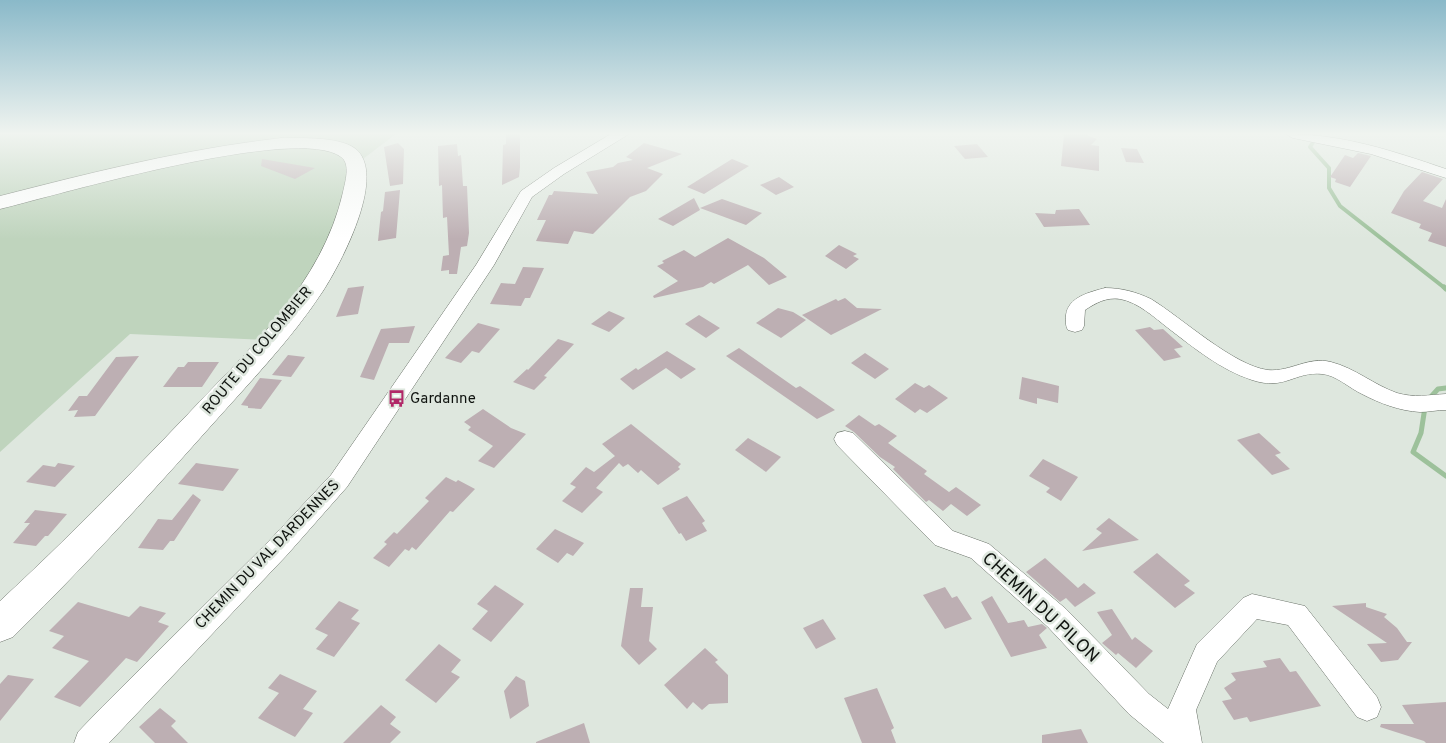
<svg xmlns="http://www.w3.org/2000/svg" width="1446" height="743" viewBox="0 0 1446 743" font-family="Overpass,sans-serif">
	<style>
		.green { fill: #bfd4bd }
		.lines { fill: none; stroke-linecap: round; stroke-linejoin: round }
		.stream-far1 { stroke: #9dc19b; stroke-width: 4 }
		.stream { stroke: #9dc19b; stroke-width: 5 }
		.building { fill: #bdafb3 }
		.street-casing { stroke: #687067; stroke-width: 1 }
		.secondary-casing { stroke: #687067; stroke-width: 1 }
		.street { fill: #fff; fill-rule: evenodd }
		.secondary { fill: #fff; fill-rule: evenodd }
		.labels { text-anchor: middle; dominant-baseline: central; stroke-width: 5; stroke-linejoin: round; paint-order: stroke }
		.street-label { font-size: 15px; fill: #0f130f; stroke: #dee7de }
		.poi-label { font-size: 15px; fill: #0f130f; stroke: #dee7de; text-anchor: start }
		.near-street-label { font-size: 18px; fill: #0f130f; stroke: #dee7de }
	</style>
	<rect width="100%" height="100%" fill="#dee7de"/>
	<polygon class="green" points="0,134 396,134 355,165 345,222 270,340 130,334 0,452"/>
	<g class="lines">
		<polyline class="stream-far1" points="1313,134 1315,139 1310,147 1329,168 1329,188 1340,206 1446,289"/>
		<g class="stream">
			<polyline points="1444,287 1446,289"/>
			<polyline points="1428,400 1438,389 1446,388"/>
			<polyline points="1425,407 1421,433 1413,452 1446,476"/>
		</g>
	</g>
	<g class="building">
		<polygon points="506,134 520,134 520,167 519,177 502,185 503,145 506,144"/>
		<polygon points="1064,134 1084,134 1097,139 1091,145 1099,146 1099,171 1061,166"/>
		<polygon points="398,143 404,149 403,184 390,186 384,147"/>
		<polygon points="644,143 682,154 647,168 663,174 646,191 630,197 593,234 574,231 568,244 536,241 546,220 537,220 549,195 552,195 554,191 598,194 586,172 613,167 618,163 633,160 626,157"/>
		<polygon points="457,144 458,156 461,155 463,186 467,186 469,233 467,246 461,247 457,274 449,274 449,270 441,271 443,256 449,255 447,217 443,218 442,185 439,186 438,146"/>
		<polygon points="977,144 988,157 965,159 954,146"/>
		<polygon points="1121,148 1137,149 1144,163 1126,162"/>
		<polygon points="1358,153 1371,156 1350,187 1335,182 1336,179 1330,177 1345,155 1353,158"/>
		<polygon points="262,159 315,168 295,179 261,166"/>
		<polygon points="732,159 749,166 704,194 687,187"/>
		<polygon points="1422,172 1443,179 1423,201 1442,208 1446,199 1446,247 1428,241 1432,233 1419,228 1421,224 1391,213 1404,191"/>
		<polygon points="779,177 794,187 776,195 760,185"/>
		<polygon points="400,190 396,238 378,241 381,212 383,211 385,192"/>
		<polygon points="694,198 700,210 673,226 658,219"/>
		<polygon points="722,199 762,213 746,225 700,208"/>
		<polygon points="1079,209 1090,225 1044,227 1035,213 1055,214 1056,210"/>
		<polygon points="728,238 764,258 787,277 769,285 748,265 714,284 711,282 703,287 654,298 653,296 678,281 657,266 664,263 662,261 684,250 695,257"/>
		<polygon points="839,245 857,254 853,256 859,259 846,269 825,256"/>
		<polygon points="523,267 544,268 530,298 525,298 521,306 490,304 501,283 515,284"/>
		<polygon points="364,286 358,314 336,317 348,288"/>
		<polygon points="845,298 857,308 882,309 831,335 802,315 836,299 838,301"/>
		<polygon points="778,308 793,312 806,320 781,338 756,323"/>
		<polygon points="609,311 625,318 609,332 591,324"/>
		<polygon points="699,315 720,328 706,338 685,324"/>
		<polygon points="478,323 500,329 479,353 472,351 461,363 445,358"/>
		<polygon points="415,326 409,343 389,343 374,380 360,377 381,329"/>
		<polygon points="1150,327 1154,330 1163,329 1183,347 1174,349 1181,357 1164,361 1135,330"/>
		<polygon points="558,339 574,344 544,376 547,377 534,390 513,382 527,369 528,370"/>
		<polygon points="739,348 796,388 800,386 835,410 817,419 726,356"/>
		<polygon points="667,351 696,369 681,379 666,368 633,390 620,379 636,368 638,370"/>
		<polygon points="865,353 889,369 875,379 851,363"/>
		<polygon points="288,355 305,357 291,377 272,375"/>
		<polygon points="139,356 95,416 74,417 78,410 68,411 79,396 87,396 116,357"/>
		<polygon points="188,362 219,362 202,387 163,387 178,367 184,367"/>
		<polygon points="1022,377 1059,386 1058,403 1037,398 1037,404 1019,399"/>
		<polygon points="260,378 282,380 261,409 248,408 248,406 241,405"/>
		<polygon points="915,383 924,388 929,385 948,398 927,413 920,409 915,413 895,399"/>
		<polygon points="483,409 511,428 526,434 494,468 478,461 493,446 468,430 471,427 464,422"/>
		<polygon points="859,415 875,426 879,424 897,436 888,443 927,471 924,474 949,492 956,487 981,505 967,516 951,504 943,511 929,500 926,502 893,469 895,467 880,457 854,432 845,426"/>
		<polygon points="631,424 681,464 678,467 680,469 658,485 641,470 638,473 628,464 623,467 619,463 596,488 603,492 582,513 562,501 576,487 570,484 586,467 594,472 615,456 602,444"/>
		<polygon points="1259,433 1281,453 1275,455 1290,469 1272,475 1237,440"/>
		<polygon points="748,438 781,457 766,472 735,450"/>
		<polygon points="1043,459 1078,477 1061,501 1046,492 1050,488 1029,476"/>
		<polygon points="58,463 75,466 55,487 26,482 43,465 55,467"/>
		<polygon points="196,463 202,464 239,469 223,491 178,484"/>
		<polygon points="446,477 456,482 458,480 475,489 453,512 450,511 416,550 412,547 409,551 405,549 389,567 373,558 387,544 384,542 394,532 397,534 429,501 425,498"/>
		<polygon points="193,494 201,500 174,541 170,541 163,550 138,548 158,519 172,520"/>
		<polygon points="687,496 705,521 702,523 707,531 686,541 681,533 679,534 675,528 662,508"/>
		<polygon points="35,510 67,514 48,536 45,536 36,546 13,543 30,523 24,523"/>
		<polygon points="1109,518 1139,540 1082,551 1102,533 1096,529"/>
		<polygon points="555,529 584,543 573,556 567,553 558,563 536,549"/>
		<polygon points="1157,553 1190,581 1184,585 1195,593 1175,608 1133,572"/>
		<polygon points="1045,558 1078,588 1084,583 1096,593 1075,607 1066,598 1060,602 1026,572"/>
		<polygon points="495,585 524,604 491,642 472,629 488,611 477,604"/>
		<polygon points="945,587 952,598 957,596 972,619 945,629 923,595"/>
		<polygon points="630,588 643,588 641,607 653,607 649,641 657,649 639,665 621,646"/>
		<polygon points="992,596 1008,623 1024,620 1028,627 1042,624 1047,628 1039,635 1047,648 1011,657 981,602"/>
		<polygon points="339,601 359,610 351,619 360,623 334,657 316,649 328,635 315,629"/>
		<polygon points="78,602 129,617 140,606 166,613 158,622 169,626 137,662 126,658 80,707 54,697 89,661 52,648 64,636 49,631"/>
		<polygon points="1366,603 1366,607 1387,614 1384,617 1397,628 1407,642 1412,642 1398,660 1381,662 1367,644 1387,643 1332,606"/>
		<polygon points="1112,609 1132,640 1135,637 1153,651 1136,668 1118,653 1116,655 1102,643 1112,635 1097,612"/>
		<polygon points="823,619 836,639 816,649 803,628"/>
		<polygon points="439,644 461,660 451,672 460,677 436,703 405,680"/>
		<polygon points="705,648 718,660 715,662 728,675 728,703 709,704 702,710 693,702 687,709 664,685"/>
		<polygon points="1280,658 1290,672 1296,671 1321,706 1250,722 1247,717 1234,720 1222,701 1232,699 1224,688 1236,680 1231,673 1267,667 1263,661"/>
		<polygon points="280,674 317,691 303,709 313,713 295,737 258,718 279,693 268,688"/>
		<polygon points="8,675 34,679 0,721 0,684"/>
		<polygon points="516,676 525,681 529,706 510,719 504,691"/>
		<polygon points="877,688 894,728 891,730 896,743 862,743 844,698"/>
		<polygon points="1446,702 1446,743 1426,743 1424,741 1380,727 1381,724 1414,724 1402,705"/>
		<polygon points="381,705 396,717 390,724 401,732 390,743 343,743"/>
		<polygon points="160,708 176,721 171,726 188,743 155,743 139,727"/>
		<polygon points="584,723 590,743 536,743 536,742"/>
		<polygon points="1081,729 1088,743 1042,743 1042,735"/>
	</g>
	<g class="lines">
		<defs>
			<g id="street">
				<polygon points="611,134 629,134 564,174 532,197 494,265 347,487 287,555 109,743 74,743 78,732 103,706 269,541 331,475 476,265 521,191 554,168"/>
				<path d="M 1286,134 C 1343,134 1393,151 1446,169 L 1446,178 L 1371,154 L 1293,138 Z"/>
				<path d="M 1105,288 C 1122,288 1136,292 1151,299 C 1182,318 1234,366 1268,370 C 1291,372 1308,356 1331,362 C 1355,368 1374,385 1397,393 C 1414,398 1429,395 1446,394 L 1446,410 C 1437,410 1428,412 1420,412 C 1400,411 1379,403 1362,394 C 1349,388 1336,375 1322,374 C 1295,371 1285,391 1252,380 C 1221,370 1194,348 1168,328 C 1155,318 1138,302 1120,299 C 1106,297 1096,303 1085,310 L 1084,326 L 1082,330 L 1075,332 L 1068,330 C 1065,325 1066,321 1066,315 C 1068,297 1090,292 1105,288 Z"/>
				<polygon points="845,431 853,433 953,531 989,544 1066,609 1149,694 1168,709 1197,644 1243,598 1252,594 1305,606 1377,697 1381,707 1377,717 1367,721 1357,717 1288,625 1257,619 1217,662 1196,710 1202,743 1164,743 1129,714 1048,627 971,558 935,545 837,445 834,439 837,433"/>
			</g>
			<path id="secondary" d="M 281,138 C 300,138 344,136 358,151 C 385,180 341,263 323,291 C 291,340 249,383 210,427 C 146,499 81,570 13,637 L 0,642 L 0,601 C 65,541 127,478 188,414 C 250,348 322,284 343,192 C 345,182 351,164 341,157 C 298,124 57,195 0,209 L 0,196 C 93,172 185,149 281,138 Z"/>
		</defs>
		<use href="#street" class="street-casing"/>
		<use href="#secondary" class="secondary-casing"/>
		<use href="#street" class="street"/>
		<use href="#secondary" class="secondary"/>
	</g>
	<linearGradient id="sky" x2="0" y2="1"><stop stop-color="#8ab9c9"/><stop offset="0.56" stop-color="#f0f4f0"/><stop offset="1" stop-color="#f0f4f0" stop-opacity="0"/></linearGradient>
	<rect width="1446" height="239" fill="url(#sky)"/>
	<defs>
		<symbol id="bus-bare" viewBox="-9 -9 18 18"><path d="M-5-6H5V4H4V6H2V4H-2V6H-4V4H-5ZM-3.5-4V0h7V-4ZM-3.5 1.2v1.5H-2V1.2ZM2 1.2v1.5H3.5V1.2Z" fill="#b12868" stroke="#dee7de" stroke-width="2.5" paint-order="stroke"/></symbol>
	</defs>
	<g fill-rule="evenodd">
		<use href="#bus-bare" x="384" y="386" width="25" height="25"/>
	</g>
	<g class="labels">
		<g class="street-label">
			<text transform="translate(258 351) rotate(-50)">ROUTE DU COLOMBIER</text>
			<text transform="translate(268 555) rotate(-46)">CHEMIN DU VAL DARDENNES</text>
		</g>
		<g class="poi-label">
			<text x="410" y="399">Gardanne</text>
		</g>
		<g class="near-street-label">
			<text transform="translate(1040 608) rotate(43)">CHEMIN DU PILON</text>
		</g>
	</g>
</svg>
